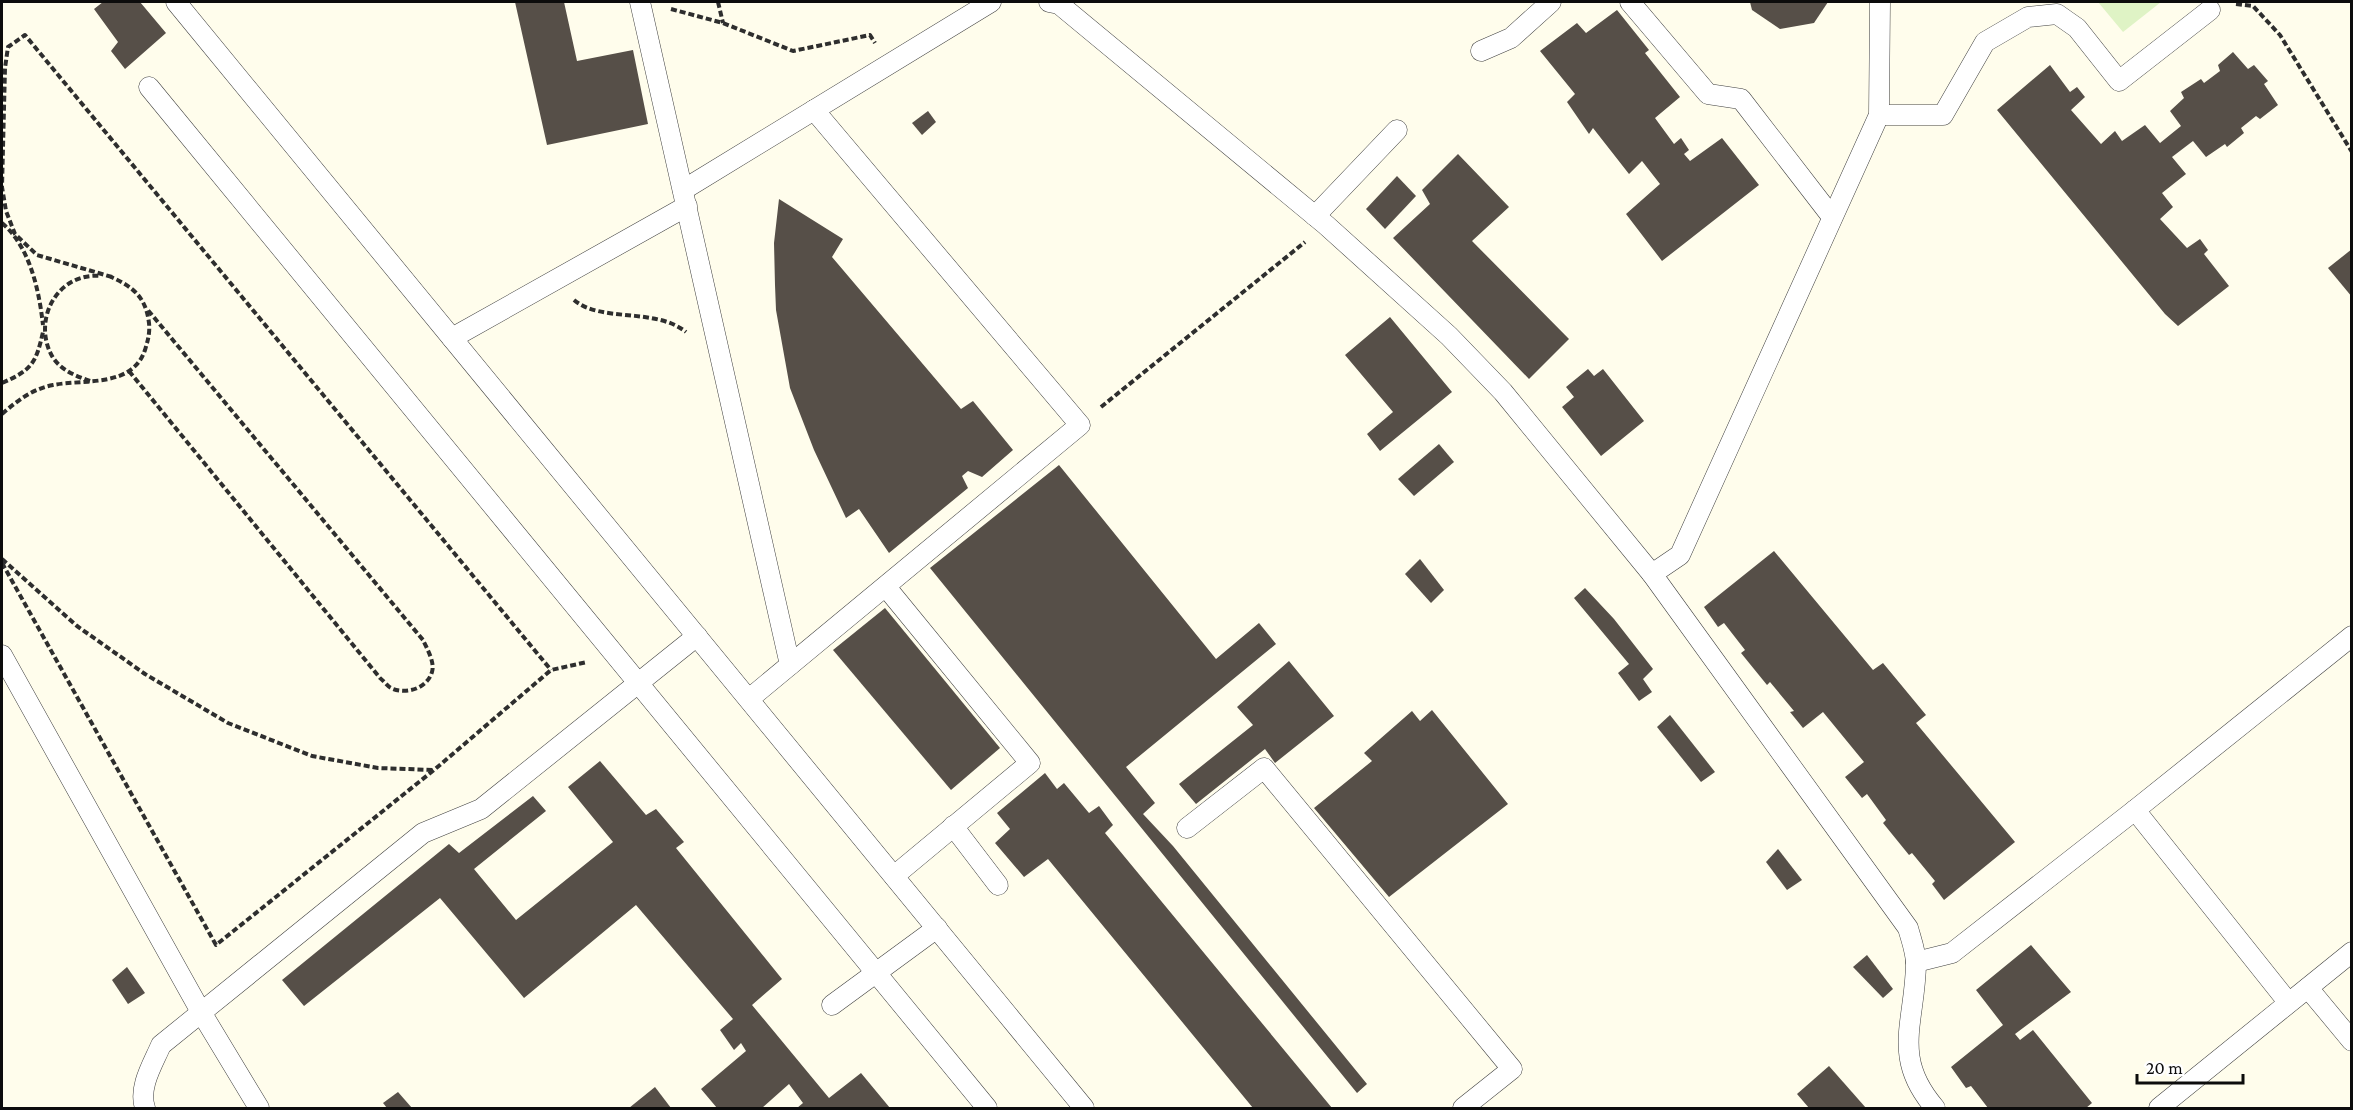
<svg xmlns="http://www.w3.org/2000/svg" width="2353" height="1110" viewBox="0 0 2353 1110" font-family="'Crimson Pro',serif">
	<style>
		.pitch { fill: #dff3c5 }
		.building { fill: #564f48 }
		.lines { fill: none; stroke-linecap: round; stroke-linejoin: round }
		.service-casing { stroke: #3f3f3f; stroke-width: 21 }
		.path { stroke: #2e2e2e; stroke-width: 4; stroke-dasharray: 6 3; stroke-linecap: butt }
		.service { stroke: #fff; stroke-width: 20 }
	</style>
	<rect width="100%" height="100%" fill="#fffdec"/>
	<polygon class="pitch" points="2098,2 2161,2 2123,32"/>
	<g class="building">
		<polygon points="103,2 140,2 166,33 125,69 111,51 118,42 94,9"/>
		<polygon points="515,2 564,2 577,61 633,50 648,124 547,145"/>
		<polygon points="1750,2 1828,2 1814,23 1780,29 1752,10"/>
		<polygon points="1617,10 1649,50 1645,53 1680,97 1655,118 1674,144 1681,138 1689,150 1684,154 1690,161 1722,138 1759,185 1662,261 1626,214 1660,184 1642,161 1629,174 1593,128 1589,134 1567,102 1575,94 1540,51 1577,23 1586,33"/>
		<polygon points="2233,52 2248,69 2254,65 2268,81 2264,84 2278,105 2260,119 2256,116 2241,128 2244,133 2227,147 2225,144 2206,157 2193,141 2172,157 2186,174 2162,193 2173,207 2160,219 2187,248 2200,239 2208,250 2204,254 2229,286 2178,326 2165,314 1997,110 2050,65 2070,92 2077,87 2085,97 2071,110 2101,144 2115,131 2122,141 2145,125 2160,143 2181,126 2170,111 2184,98 2181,92 2201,79 2204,83 2220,71 2218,65"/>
		<polygon points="928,111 936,122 922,135 912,123"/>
		<polygon points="1458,154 1509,207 1472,241 1569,339 1529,379 1393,238 1430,204 1422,190"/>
		<polygon points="1397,176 1416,196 1385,229 1366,209"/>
		<polygon points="779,199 843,239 832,257 961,409 973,401 1013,450 982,477 968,471 962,476 968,488 889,553 859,509 846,518 814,450 790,388 776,310 775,285 774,243"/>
		<polygon points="2352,249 2352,297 2328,268"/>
		<polygon points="1390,317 1452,392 1380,451 1367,434 1393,412 1345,355"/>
		<polygon points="1588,369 1594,376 1603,369 1644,421 1601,456 1562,407 1574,397 1566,387"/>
		<polygon points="1439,444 1454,462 1414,496 1398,479"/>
		<polygon points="1059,465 1216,659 1259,623 1276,644 1126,767 1155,803 1143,814 1173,846 1367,1084 1357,1093 930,568"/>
		<polygon points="1774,551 1873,670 1883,663 1926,715 1916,723 2015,842 1944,900 1932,884 1935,881 1912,853 1909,855 1883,823 1886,820 1867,794 1862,798 1845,777 1864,762 1823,712 1803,728 1790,712 1794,711 1770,682 1767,685 1741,653 1745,650 1724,623 1718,627 1704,607"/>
		<polygon points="1420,559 1444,590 1431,603 1405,574"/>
		<polygon points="1585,588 1614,619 1653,669 1643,679 1652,692 1639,701 1618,673 1629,664 1574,598"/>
		<polygon points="885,608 1000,748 951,790 833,650"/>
		<polygon points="1289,661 1334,716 1275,763 1265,749 1196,804 1179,784 1253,725 1237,707"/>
		<polygon points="1432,710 1508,804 1389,897 1314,808 1372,761 1364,753 1412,711 1420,721"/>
		<polygon points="1670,715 1715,772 1701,782 1657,727"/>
		<polygon points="600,761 646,815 656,809 684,842 676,848 782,979 752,1005 829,1098 861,1073 890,1108 797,1108 803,1103 789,1084 762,1108 717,1108 701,1089 746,1051 741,1043 734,1050 720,1030 733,1019 636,905 524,998 440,898 304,1006 282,980 449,844 459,853 533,796 546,811 474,869 516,920 613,842 568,787"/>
		<polygon points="1045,773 1057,789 1064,783 1089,813 1099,806 1113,825 1105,833 1332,1108 1253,1108 1048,859 1024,877 995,843 1010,829 997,813"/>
		<polygon points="1778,849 1802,880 1787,890 1766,862"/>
		<polygon points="2031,945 2071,992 2015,1034 2020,1040 2033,1030 2092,1103 2086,1108 1988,1108 1971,1086 1966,1088 1951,1067 2003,1025 1976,990"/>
		<polygon points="1867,955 1893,989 1883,998 1853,967"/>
		<polygon points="127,967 145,993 128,1004 112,980"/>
		<polygon points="1829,1066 1866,1108 1809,1108 1797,1094"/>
		<polygon points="655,1087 671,1108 629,1108"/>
		<polygon points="398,1092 412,1108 387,1108 383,1103"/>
	</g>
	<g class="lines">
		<defs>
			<g id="service">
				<polyline points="176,2 1084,1108"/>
				<polyline points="640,2 790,665"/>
				<path d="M 1049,2 L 1059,4 L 1326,225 L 1449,336 L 1503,392 L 1652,574 L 1908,928 C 1911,939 1916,952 1916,964 C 1915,1023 1891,1057 1935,1108"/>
				<polyline points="1630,2 1708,94 1741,99 1832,217"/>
				<polyline points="1481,51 1511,38 1551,2"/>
				<polyline points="149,87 987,1108"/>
				<polyline points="1879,115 1943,115 1985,42 2028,17 2057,14 2077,28 2119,81 2210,10"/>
				<polyline points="683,190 991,2"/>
				<polyline points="1315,216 1397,130"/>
				<polyline points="452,338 687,206"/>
				<polyline points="1652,574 1680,555 1879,115 1880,2"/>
				<polyline points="886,587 1030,763 894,876"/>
				<polyline points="2,655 201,1012 259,1108"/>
				<polyline points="749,699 1080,425 814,110"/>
				<polyline points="2135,810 2288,1002"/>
				<polyline points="953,826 998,885"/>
				<polyline points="1187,828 1264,768 1512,1069 1463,1108"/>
				<polyline points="1916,962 1952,953 2135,810 2352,636"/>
				<polyline points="2308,988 2352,1041"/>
				<polyline points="832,1005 937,928"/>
				<path d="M 145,1108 C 138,1087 153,1064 161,1045 L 423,833 L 481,809 L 697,636"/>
				<polyline points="2159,1108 2352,952"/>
			</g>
		</defs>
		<use href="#service" class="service-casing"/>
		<g class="path">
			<polyline points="718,2 723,23"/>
			<polyline points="2236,4 2253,6 2280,35 2352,152"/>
			<polyline points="671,9 723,23 793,51 870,35 875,43"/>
			<path d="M 2,223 C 30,247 39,290 43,325"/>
			<polyline points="112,277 37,255 15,234 6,211 2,187 5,68 8,47 25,35 551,670"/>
			<path d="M 574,300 C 601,323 655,307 686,332"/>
			<path d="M 129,371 L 380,678 C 384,681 387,686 391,688 C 405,695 427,689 432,672 C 435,662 427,649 423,640 L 147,309"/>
			<path d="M 90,381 C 76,376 60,370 52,356 C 32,320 57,272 101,276"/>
			<path d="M 2,383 C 32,370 36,363 43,332"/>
			<polyline points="1101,407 1305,242"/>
			<path d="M 2,414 C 17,401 32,389 53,385 C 84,379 132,388 145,350 C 148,340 150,333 149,323 C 146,298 134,287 111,277"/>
			<polyline points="2,559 77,626 145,674 228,723 312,756 378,768 433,770"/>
			<polyline points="2,563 216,945 434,770 551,670 587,662"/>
		</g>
		<use href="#service" class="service"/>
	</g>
	<rect width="2353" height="1110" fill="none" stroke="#0c0c0c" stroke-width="6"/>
	<path d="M2137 1074v9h106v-9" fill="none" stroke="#0c0c0c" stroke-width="3"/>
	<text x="2146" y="1074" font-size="18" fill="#0c0c0c" stroke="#ffffff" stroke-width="4.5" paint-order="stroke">20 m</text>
</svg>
